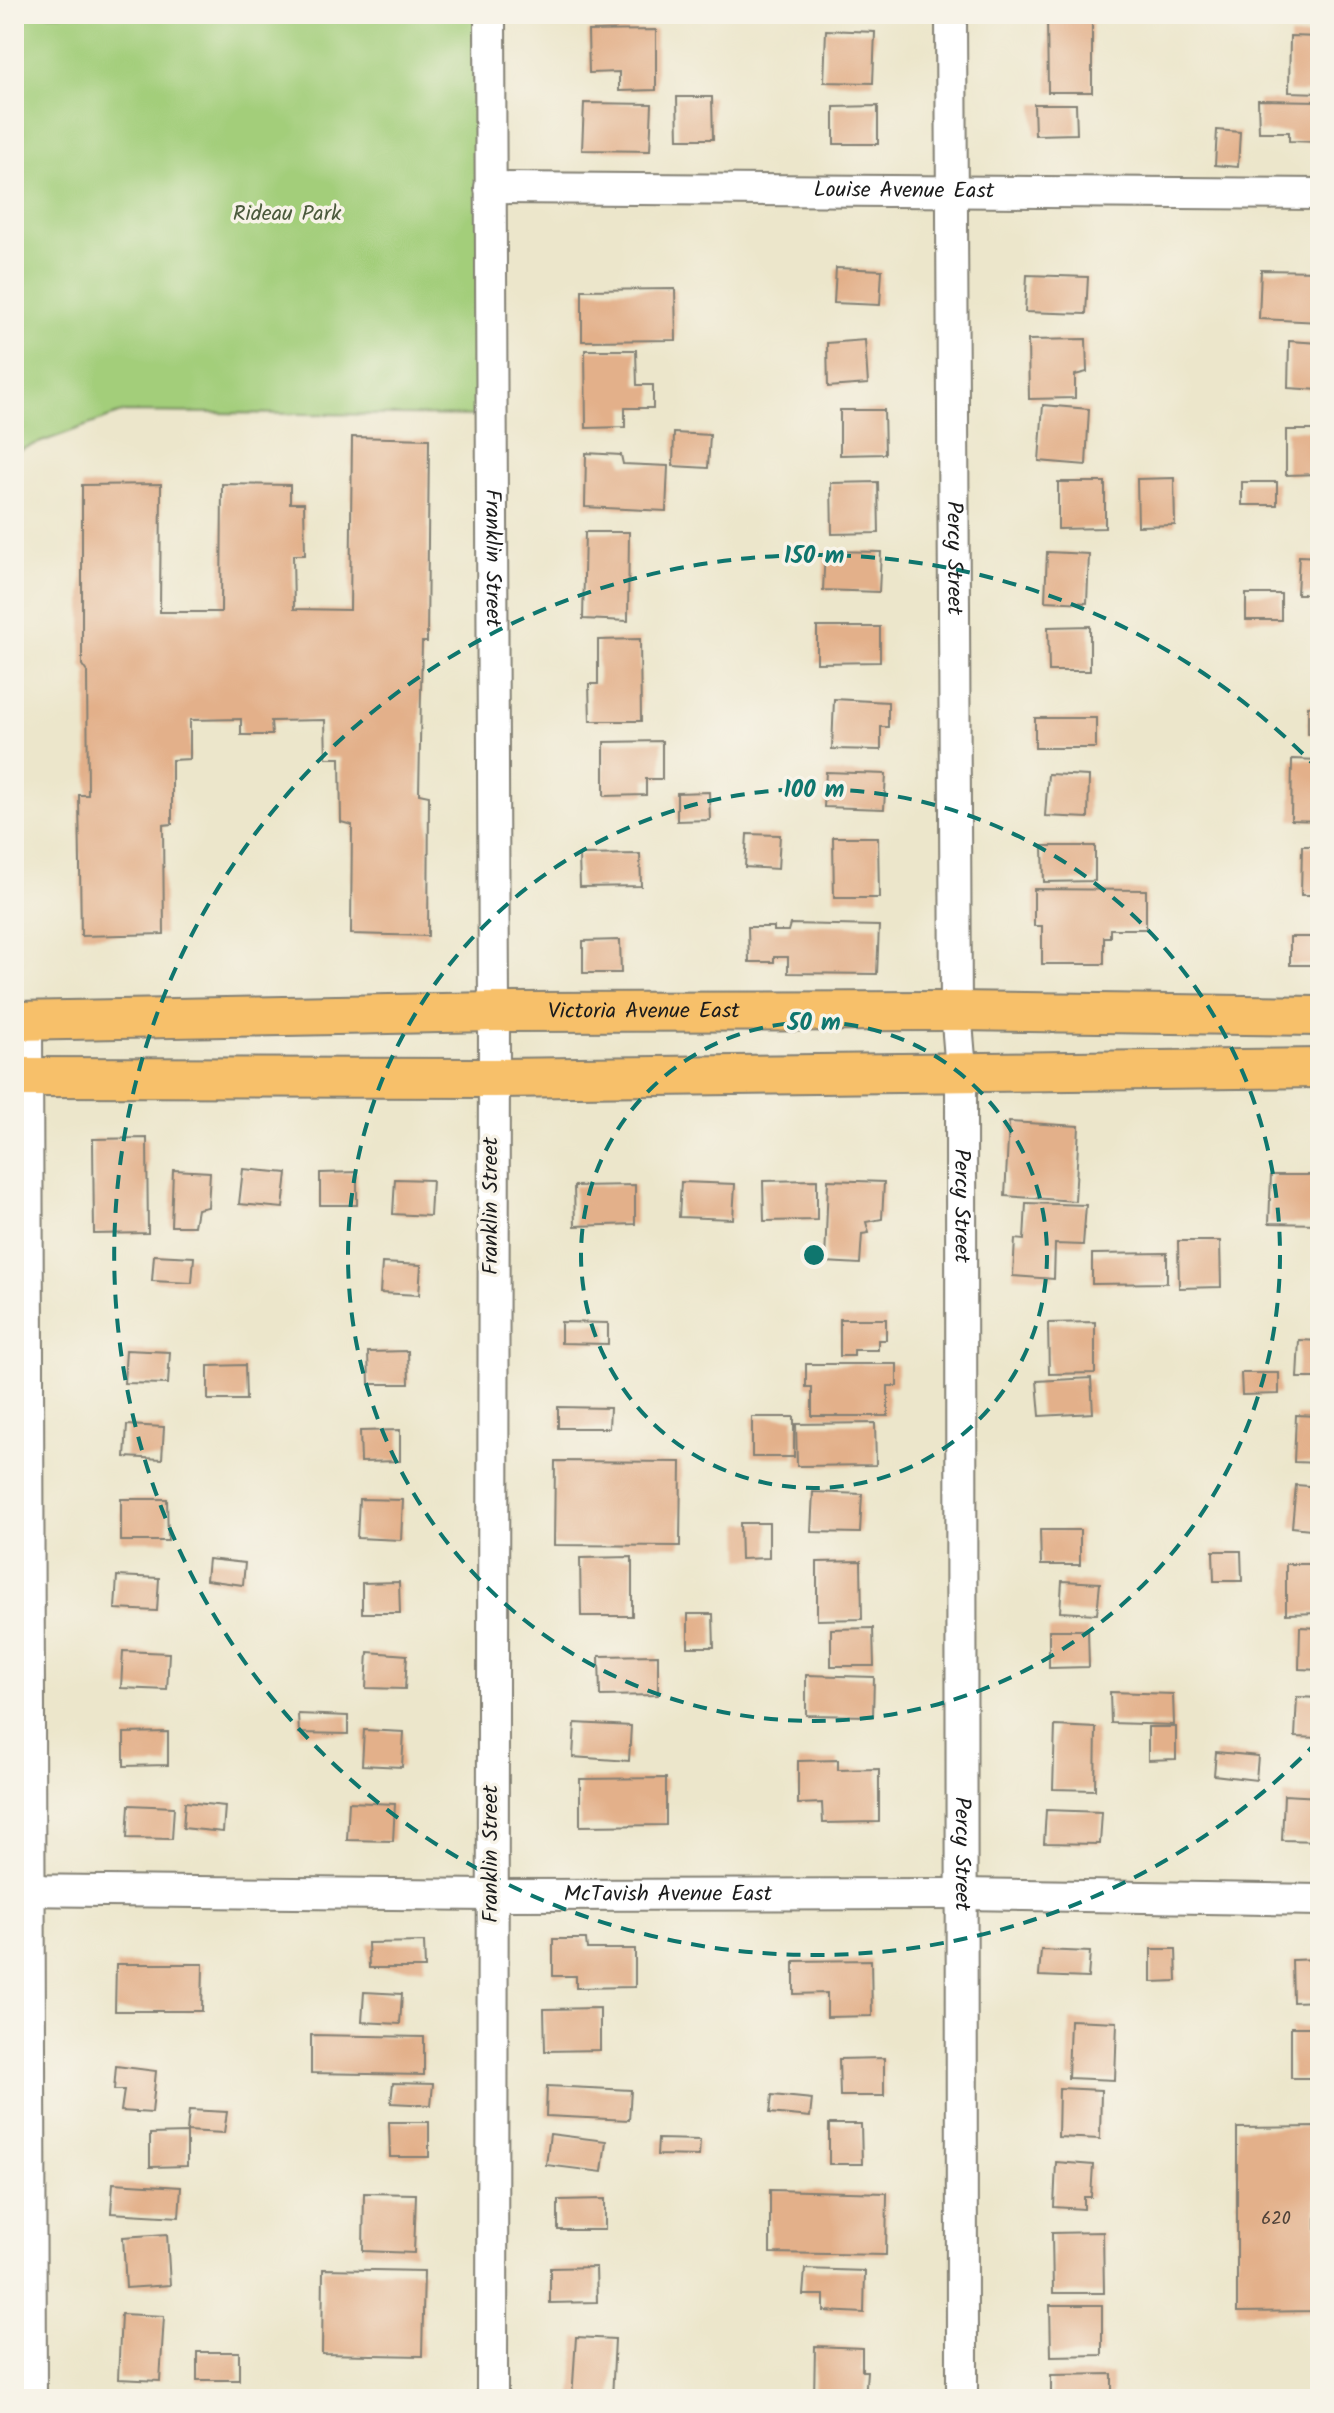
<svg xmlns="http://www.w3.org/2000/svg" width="1334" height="2413" viewBox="0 0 1334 2413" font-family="Kalam,sans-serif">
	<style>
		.green { fill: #a3ce7a; stroke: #60754b; stroke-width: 2 }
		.building { fill: #e3b08a }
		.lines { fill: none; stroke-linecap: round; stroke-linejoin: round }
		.minor-casing { stroke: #848174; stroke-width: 34 }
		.major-casing { stroke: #848174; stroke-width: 42 }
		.minor { stroke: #fff; stroke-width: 30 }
		.major { stroke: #f7c06b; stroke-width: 38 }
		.ring { fill: none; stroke: #0f766e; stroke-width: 4; stroke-dasharray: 14 10 }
		.labels { text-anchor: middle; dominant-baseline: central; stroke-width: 7; stroke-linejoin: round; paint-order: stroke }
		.number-label { font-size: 18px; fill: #4e4138 }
		.street-label { font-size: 22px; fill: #1c1c1c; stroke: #f7f3e8 }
		.park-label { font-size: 22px; fill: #4b5a3d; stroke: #f7f3e8 }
		.centre { fill: #0f766e; stroke: #f7f3e8; stroke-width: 4 }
		.ring-label { font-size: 24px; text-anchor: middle; font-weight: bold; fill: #0f766e; stroke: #f7f3e8; stroke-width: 7; stroke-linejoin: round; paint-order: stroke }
	</style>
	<rect width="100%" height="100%" fill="#f7f3e8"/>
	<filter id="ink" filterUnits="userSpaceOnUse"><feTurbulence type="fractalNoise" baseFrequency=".0125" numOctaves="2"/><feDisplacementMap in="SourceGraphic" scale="16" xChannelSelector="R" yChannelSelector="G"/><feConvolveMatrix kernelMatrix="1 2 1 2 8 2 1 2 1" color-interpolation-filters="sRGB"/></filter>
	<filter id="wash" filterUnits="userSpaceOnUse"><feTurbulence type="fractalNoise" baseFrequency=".006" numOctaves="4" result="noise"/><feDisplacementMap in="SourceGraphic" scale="32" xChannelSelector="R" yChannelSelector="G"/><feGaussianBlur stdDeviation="1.8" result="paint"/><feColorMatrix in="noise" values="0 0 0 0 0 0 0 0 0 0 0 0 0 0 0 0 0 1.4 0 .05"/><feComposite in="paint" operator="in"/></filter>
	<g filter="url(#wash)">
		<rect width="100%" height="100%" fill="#ece6cb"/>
		<polygon class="green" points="14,14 490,14 492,416 124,412 14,452"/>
		<g id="blocks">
			<g class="building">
				<polygon points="585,14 627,14 627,19 586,19"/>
				<polygon points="1047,14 1092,14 1092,92 1048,92"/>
				<polygon points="656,30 656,90 619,91 619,72 589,73 588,31"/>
				<polygon points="826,30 875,32 873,83 824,82"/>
				<polygon points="1290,36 1320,37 1320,93 1289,92"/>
				<polygon points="677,97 712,97 713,139 678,139"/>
				<polygon points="1258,100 1320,101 1320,142 1289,141 1289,132 1259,132"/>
				<polygon points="584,103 652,104 650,151 582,150"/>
				<polygon points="1034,104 1076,104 1077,134 1035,135"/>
				<polygon points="878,106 878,144 834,144 834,107"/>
				<polygon points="1217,130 1240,132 1238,167 1215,165"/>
				<polygon points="836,268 882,270 880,305 834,303"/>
				<polygon points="1261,270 1320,271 1320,322 1259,319"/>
				<polygon points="1027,275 1088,277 1086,314 1025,312"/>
				<polygon points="675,289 676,340 582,341 582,290"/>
				<polygon points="1086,339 1087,372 1075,375 1075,398 1029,399 1028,340"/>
				<polygon points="865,340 868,384 828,387 827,343"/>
				<polygon points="1289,341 1320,343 1320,390 1288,388"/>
				<polygon points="585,350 636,350 637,385 653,385 653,408 625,408 625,427 586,428"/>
				<polygon points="1043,405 1089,409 1086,465 1039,461"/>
				<polygon points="840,410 884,410 885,454 840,455"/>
				<polygon points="1286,430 1320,430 1320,474 1286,475"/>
				<polygon points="674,433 710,435 708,468 673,466"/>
				<polygon points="352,437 429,439 427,642 422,642 419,794 429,796 428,936 351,934 352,825 341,822 340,758 326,758 325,720 271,721 272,735 241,735 241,719 190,720 190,759 172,760 172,824 163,825 164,934 81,936 79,795 88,795 87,672 82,665 82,485 161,484 160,612 221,612 222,484 290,485 290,503 304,503 305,555 293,555 294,609 350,610"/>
				<polygon points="586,453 621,455 623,464 668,466 666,511 585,507"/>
				<polygon points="1174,478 1175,525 1138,526 1137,479"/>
				<polygon points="878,482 879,533 832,534 831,483"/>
				<polygon points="1058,482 1105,482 1105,528 1058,529"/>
				<rect x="1242" y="482" width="35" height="23"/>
				<polygon points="585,532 629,532 628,621 583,619"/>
				<polygon points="825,551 881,552 879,592 823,590"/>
				<polygon points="1047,552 1089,554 1087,603 1045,601"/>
				<polygon points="1299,556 1320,557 1320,594 1297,594"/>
				<rect x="1246" y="594" width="35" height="26"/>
				<polygon points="1090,626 1090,671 1049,671 1048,627"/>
				<polygon points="817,627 880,627 880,662 817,663"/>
				<polygon points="1316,638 1320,638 1320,670 1317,670"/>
				<polygon points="640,639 641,721 590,721 589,684 598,684 598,640"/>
				<polygon points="834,699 888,702 888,727 881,727 881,750 832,749"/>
				<polygon points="1320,705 1320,733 1308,734 1308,706"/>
				<rect x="1035" y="718" width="61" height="30"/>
				<polygon points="662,741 662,779 646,779 646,795 604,796 604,742"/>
				<polygon points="1292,759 1320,760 1320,821 1291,820"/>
				<polygon points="826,772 886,774 884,809 824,807"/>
				<polygon points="1048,774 1089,776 1088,818 1045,816"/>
				<polygon points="709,792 710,820 677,821 677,793"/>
				<polygon points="747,834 780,835 778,869 745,867"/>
				<polygon points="833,837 878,837 879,898 834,898"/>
				<polygon points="1043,846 1095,846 1095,881 1044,882"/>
				<polygon points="1302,846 1320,846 1320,895 1301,895"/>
				<polygon points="640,854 641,886 580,887 579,855"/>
				<polygon points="1034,889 1146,890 1146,929 1110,929 1110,937 1104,937 1104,964 1042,964 1042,926 1034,926"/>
				<polygon points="790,924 879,926 877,974 788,973 788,957 774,957 774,962 749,962 748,927 774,927 774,931 788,931"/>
				<rect x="1290" y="937" width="30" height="28"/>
				<polygon points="620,940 621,973 583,973 583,941"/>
				<polygon points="1009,1122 1079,1126 1075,1201 1005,1196"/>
				<polygon points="147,1138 148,1233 94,1234 93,1139"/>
				<polygon points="243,1169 287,1173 283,1208 239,1204"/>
				<polygon points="173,1170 210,1172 208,1207 197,1209 194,1226 171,1226"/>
				<polygon points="357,1172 357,1205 320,1205 320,1173"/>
				<polygon points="1271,1175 1320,1175 1320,1224 1269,1223"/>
				<polygon points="395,1179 432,1180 430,1216 393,1214"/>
				<polygon points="817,1180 817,1220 764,1221 763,1181"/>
				<polygon points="828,1180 884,1182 882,1219 866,1222 869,1233 862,1234 860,1264 825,1262"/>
				<polygon points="681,1182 735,1184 733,1219 679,1217"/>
				<polygon points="635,1185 635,1224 575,1226 574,1186"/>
				<polygon points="1026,1203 1086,1205 1083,1245 1055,1244 1054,1279 1013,1276 1015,1239 1024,1240"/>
				<polygon points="1178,1241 1220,1241 1221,1287 1179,1288"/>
				<polygon points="1167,1253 1167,1283 1092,1284 1092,1254"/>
				<polygon points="154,1255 194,1257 192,1283 152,1281"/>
				<polygon points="382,1263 421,1265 419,1295 380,1293"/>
				<polygon points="840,1319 886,1319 886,1340 878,1340 878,1350 854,1350 854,1356 840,1356"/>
				<polygon points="561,1322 608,1323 608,1344 561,1343"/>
				<polygon points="1095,1322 1095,1373 1049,1374 1048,1323"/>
				<polygon points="1299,1340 1320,1341 1320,1378 1297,1378"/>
				<polygon points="126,1350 170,1352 168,1384 124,1383"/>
				<polygon points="408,1351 409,1384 369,1384 368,1352"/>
				<polygon points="806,1364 897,1364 897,1386 888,1386 888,1416 812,1416 812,1387 806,1387"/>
				<polygon points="245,1365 246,1400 208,1400 208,1366"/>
				<polygon points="1241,1373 1279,1373 1279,1394 1242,1395"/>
				<polygon points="1091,1378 1093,1413 1040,1416 1037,1381"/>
				<polygon points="558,1407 610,1408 609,1428 558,1428"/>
				<polygon points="1296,1415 1320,1416 1320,1463 1294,1462"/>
				<rect x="752" y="1417" width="42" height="40"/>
				<polygon points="875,1423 876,1465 797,1466 796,1424"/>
				<polygon points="127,1425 164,1427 162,1459 125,1457"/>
				<polygon points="400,1430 400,1461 361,1462 360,1431"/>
				<polygon points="555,1461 681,1462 680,1546 554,1545"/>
				<polygon points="1296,1485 1320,1487 1320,1530 1292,1527"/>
				<polygon points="813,1492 862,1494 860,1533 811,1532"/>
				<polygon points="121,1499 167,1499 168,1541 121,1541"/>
				<polygon points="359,1499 403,1500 401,1540 357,1538"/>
				<polygon points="740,1523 769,1523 769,1558 741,1559"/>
				<polygon points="1040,1530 1080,1530 1080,1565 1041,1565"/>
				<polygon points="1213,1551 1241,1551 1242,1581 1214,1581"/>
				<polygon points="632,1557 632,1616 581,1616 580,1558"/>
				<polygon points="208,1559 245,1563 243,1585 206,1580"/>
				<polygon points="861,1561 862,1619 817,1620 817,1562"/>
				<polygon points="1286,1564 1320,1564 1320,1613 1286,1614"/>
				<polygon points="117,1576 159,1578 157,1611 115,1609"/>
				<polygon points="1062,1581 1100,1583 1097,1614 1060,1612"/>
				<polygon points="399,1582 400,1613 362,1613 362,1583"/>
				<polygon points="688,1614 713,1614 714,1647 688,1647"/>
				<polygon points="1300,1627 1320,1628 1320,1670 1299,1669"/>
				<polygon points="873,1628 874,1666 831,1666 831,1629"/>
				<polygon points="1049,1630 1088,1630 1089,1667 1049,1668"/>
				<polygon points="123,1651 169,1653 167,1690 121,1688"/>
				<polygon points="368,1652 407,1655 405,1689 366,1688"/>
				<polygon points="658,1655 658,1695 600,1696 599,1656"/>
				<polygon points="806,1675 874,1677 873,1716 806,1715"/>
				<polygon points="1110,1692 1173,1694 1174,1725 1111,1723"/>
				<polygon points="1297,1697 1320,1698 1320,1738 1295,1737"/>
				<polygon points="298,1714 348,1716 348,1734 299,1733"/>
				<polygon points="575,1723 631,1726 629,1761 573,1757"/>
				<polygon points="1055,1726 1096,1728 1095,1790 1053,1789"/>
				<polygon points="1148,1727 1176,1727 1176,1759 1148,1760"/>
				<polygon points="364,1730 404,1732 402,1767 362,1765"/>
				<polygon points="168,1732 168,1765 124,1766 124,1733"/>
				<polygon points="1216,1752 1258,1756 1256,1780 1214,1775"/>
				<polygon points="838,1760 838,1770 879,1769 879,1822 823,1823 822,1803 798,1804 798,1761"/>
				<polygon points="666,1778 666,1825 580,1826 580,1779"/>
				<polygon points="1284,1795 1320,1797 1320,1841 1282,1840"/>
				<polygon points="185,1802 225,1806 223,1832 183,1828"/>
				<polygon points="349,1802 395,1804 393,1841 347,1840"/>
				<polygon points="129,1805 174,1807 172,1839 127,1838"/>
				<polygon points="1046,1810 1102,1812 1100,1844 1044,1843"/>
				<polygon points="553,1939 586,1939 587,1949 635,1949 635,1987 576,1988 576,1976 553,1976"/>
				<polygon points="424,1942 425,1968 369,1968 368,1943"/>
				<polygon points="1151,1949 1176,1949 1177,1981 1151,1982"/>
				<polygon points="1041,1950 1090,1952 1088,1978 1039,1976"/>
				<polygon points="1320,1959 1320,2001 1293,2002 1292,1960"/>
				<polygon points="871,1960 872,2016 827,2017 827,1993 794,1994 794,1961"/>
				<polygon points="116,1964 203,1964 202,2011 115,2011"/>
				<polygon points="364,1992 402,1994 400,2024 362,2022"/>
				<polygon points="600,2008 600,2050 545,2051 544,2009"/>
				<polygon points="1070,2020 1117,2022 1115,2080 1068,2078"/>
				<rect x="1291" y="2027" width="29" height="51"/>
				<polygon points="311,2035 424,2037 424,2075 311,2073"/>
				<polygon points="884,2058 884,2096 840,2096 839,2059"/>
				<polygon points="116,2066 156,2071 152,2113 121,2111 124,2090 114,2090"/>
				<polygon points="393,2083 433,2084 431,2105 391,2103"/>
				<polygon points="547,2086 631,2090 629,2120 546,2116"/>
				<polygon points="1059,2088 1101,2090 1100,2139 1058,2137"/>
				<polygon points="772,2095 812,2099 810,2117 770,2113"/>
				<polygon points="189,2110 227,2112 224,2133 187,2131"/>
				<polygon points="389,2122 429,2122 429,2157 390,2157"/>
				<polygon points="829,2124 861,2124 862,2164 829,2164"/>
				<polygon points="1316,2127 1316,2311 1237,2312 1237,2128"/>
				<polygon points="187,2133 187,2166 150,2167 150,2134"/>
				<polygon points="550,2134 606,2141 602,2172 546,2165"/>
				<polygon points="658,2139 700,2140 699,2156 657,2155"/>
				<polygon points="1056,2162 1093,2165 1091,2197 1084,2197 1084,2209 1054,2207"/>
				<polygon points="113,2183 181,2187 179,2217 111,2213"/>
				<polygon points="770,2190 887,2193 886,2255 770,2253"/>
				<polygon points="364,2193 416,2194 414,2253 363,2251"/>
				<polygon points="605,2199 605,2230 558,2230 558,2200"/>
				<polygon points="1103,2232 1104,2293 1053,2293 1052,2233"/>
				<polygon points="167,2234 170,2285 126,2288 123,2237"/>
				<polygon points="596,2267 597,2302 550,2303 550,2268"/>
				<polygon points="323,2269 424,2271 422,2356 322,2354"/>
				<polygon points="805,2269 865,2271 864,2313 824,2311 824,2295 803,2295"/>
				<polygon points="1050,2305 1102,2305 1102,2355 1051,2356"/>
				<polygon points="121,2314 164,2316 160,2381 118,2379"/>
				<polygon points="576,2337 615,2339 612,2399 572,2399"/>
				<polygon points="815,2346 862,2348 862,2371 867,2371 865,2399 814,2399"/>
				<rect x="197" y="2352" width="42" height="28"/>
				<polygon points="1112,2374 1112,2399 1051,2399 1051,2375"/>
			</g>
		</g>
	</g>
	<g filter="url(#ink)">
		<use href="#blocks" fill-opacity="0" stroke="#848174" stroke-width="2"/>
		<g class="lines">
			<defs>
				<g id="minor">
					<path id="s1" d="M 490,14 L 494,1012 L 492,2399"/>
					<path id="s2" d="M 951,14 L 956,1011 L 961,1070 L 962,2399"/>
					<path id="s3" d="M 490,188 L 1320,194"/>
					<polyline points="27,1021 31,2399"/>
					<path id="s4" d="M 14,1890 L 491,1895 L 961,1894 L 1320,1900"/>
				</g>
				<g id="major">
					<path id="s5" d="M 14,1021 L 494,1012 L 956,1011 L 1320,1016"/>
					<polyline points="14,1077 491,1078 1320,1068"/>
				</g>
			</defs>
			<use href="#minor" class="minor-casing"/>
			<use href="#major" class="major-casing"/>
			<use href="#minor" class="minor"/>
			<use href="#major" class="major"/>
		</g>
	</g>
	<g class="ring">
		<circle cx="814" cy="1255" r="233"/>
		<circle cx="814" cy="1255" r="466"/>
		<path d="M1318 1741A700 700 0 1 1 1318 769"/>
	</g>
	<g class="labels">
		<g class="number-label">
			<text x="1276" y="2219">620</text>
		</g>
		<g class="street-label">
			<text stroke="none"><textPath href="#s3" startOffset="414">Louise Avenue East</textPath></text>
			<text stroke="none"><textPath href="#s1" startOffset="544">Franklin Street</textPath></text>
			<text stroke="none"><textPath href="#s2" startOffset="544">Percy Street</textPath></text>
			<text stroke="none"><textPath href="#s5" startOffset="630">Victoria Avenue East</textPath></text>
			<text transform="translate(491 1206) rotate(-90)">Franklin Street</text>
			<text stroke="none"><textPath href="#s2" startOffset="1192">Percy Street</textPath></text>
			<text transform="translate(491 1854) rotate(-90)">Franklin Street</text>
			<text stroke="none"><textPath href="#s2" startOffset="1840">Percy Street</textPath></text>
			<text stroke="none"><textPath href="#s4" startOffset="654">McTavish Avenue East</textPath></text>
		</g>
		<g class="park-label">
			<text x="287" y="214">Rideau Park</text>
		</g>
	</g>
	<circle cx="814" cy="1255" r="12" class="centre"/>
	<g class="ring-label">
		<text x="814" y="563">150 m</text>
		<text x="814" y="797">100 m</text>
		<text x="814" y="1030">50 m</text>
	</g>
	<rect width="1334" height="2413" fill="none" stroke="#f7f3e8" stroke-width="48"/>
</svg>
